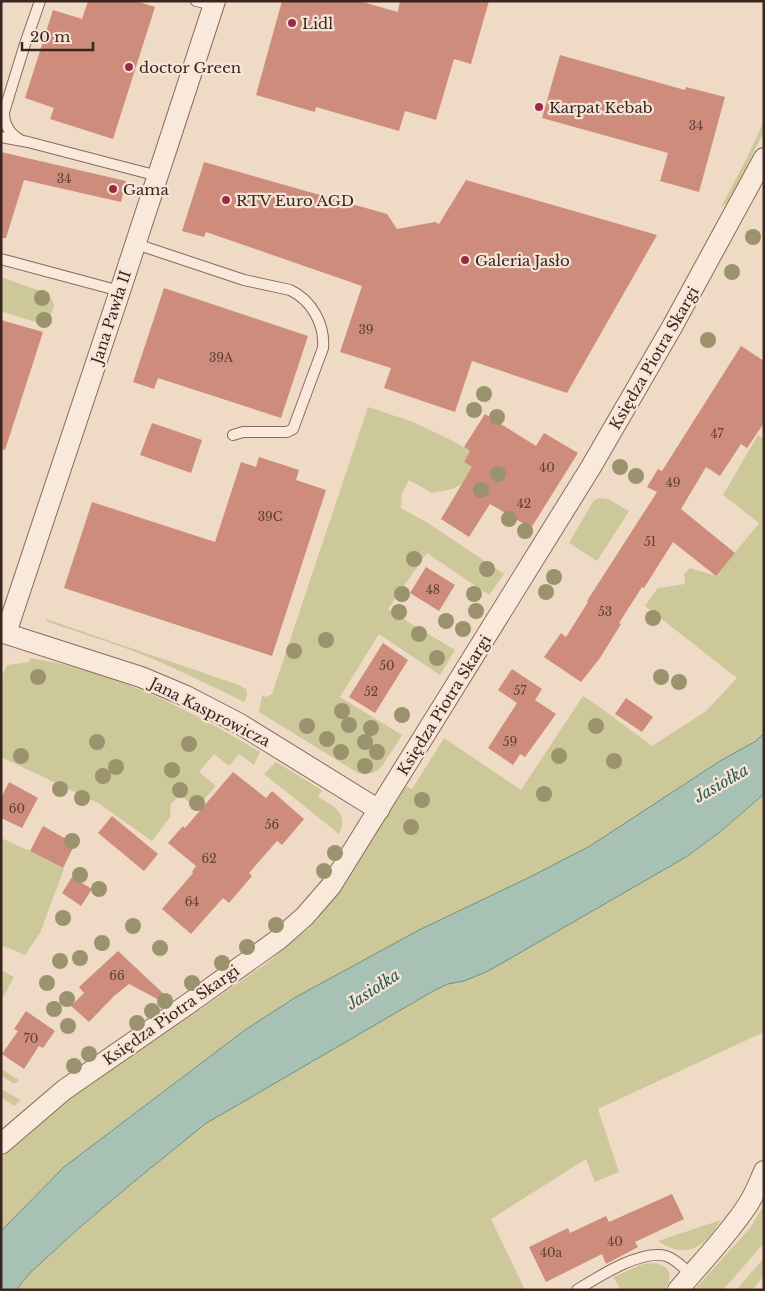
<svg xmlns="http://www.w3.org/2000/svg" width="765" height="1291" viewBox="0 0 765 1291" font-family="'Libre Baskerville',serif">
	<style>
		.green { fill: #cdc89a }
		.water { fill: #a7c2b4; stroke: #6e9180 }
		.building { fill: #cd8c7c }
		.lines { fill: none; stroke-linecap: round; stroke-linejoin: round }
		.service-casing { stroke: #8a6a5b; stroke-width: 12 }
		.minor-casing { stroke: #8a6a5b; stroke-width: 22 }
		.service { stroke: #f9e9da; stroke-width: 10 }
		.minor { stroke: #f9e9da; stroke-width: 20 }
		.tree { fill: #9b926e }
		.poi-dot { fill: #9a2b44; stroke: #f6e5d6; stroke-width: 2 }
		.labels { text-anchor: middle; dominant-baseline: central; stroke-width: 4.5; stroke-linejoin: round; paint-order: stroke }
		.number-label { font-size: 12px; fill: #5f4036 }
		.poi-label { font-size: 15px; fill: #3a261f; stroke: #f6e5d6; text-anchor: start }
		.street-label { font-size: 15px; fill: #3a261f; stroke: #f6e5d6 }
		.water-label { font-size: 16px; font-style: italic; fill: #2f5a4e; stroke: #f6e5d6 }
	</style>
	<rect width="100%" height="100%" fill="#efdac6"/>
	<g class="green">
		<polygon points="764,121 764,131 745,170 727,203 721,207 747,158"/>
		<polygon points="1,277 46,293 50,296 54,305 48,326 1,311"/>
		<path d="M 368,407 L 413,422 L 449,439 L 470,451 L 464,462 L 473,468 L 463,483 L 453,489 L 432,493 L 409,480 L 402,493 L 401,508 L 428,523 L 504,574 L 489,595 L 427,553 L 388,609 L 397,615 L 455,650 L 440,675 L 379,634 L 340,697 L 402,735 C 398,742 394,748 389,755 C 381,769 376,776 358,773 L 259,712 L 262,695 L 266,697 L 272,694 Z"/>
		<polygon points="758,435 764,439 764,733 756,741 720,761 590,846 530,877 419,930 296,997 245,1030 64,1167 1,1231 1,1158 70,1099 87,1086 214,1000 264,965 309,928 317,920 333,898 406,786 412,789 444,738 521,790 583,696 601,708 652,746 706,711 737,678 645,606 658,588 685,584 684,574 690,568 716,576 759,523 723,495"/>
		<polygon points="601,498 608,499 629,511 597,561 569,543 594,500"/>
		<path d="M 46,619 L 239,685 L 246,689 C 248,694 247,697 244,702 C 208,684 173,667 136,652 C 107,641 77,632 48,622 Z"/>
		<path d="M 30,658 C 49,661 68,665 86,670 C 148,689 206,719 260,752 L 254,765 L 239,754 L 229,766 L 214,754 L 199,772 L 216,786 L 196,808 L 180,795 L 171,804 L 170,817 L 152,841 L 98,803 L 1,757 L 1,678 L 7,665 L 29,662 Z"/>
		<path d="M 276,762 L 322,790 L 318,797 C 334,806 349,814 339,834 L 264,774 Z"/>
		<polygon points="764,794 764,1032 598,1109 619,1172 595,1182 586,1159 491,1219 525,1290 16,1290 31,1272 80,1228 136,1180 205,1124 435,990 448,984 464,981 486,972 686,857 720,833"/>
		<polygon points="1,838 30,851 64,869 40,933 25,955 1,945"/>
		<polygon points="1,970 14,977 1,1001"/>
		<polygon points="1,1069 19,1080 16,1083 13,1083 1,1076"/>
		<polygon points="1,1089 21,1100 14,1106 1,1097"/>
		<polygon points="764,1205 764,1243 723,1290 694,1290 750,1228"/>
		<path d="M 721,1220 C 705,1246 687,1261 658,1241 Z"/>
		<polygon points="764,1258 764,1276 752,1290 736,1290"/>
		<path d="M 654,1263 C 671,1266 673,1275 665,1290 L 621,1290 L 613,1277 L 643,1264 Z"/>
	</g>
	<polygon class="water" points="764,733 764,794 720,832 686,857 504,962 486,972 464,981 448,984 435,990 205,1124 136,1180 78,1229 31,1272 16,1290 1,1290 1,1231 64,1167 245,1030 296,997 419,930 530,877 590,846 720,761 756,741"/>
	<g class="building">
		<polygon points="88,1 136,1 155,7 113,139 50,119 54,108 25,98 53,10 82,19"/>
		<polygon points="282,1 359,1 398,12 400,1 489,1 471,64 454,59 436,120 405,111 399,131 316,107 315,112 256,95"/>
		<polygon points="560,55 685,90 686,87 725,97 699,192 660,181 668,153 542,118"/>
		<polygon points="1,152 126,181 121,202 24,180 6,238 1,238"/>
		<polygon points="204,162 387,214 397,229 435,222 439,224 466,180 657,235 567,393 472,361 455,412 384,388 391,368 340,352 362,286 206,232 204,237 182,231"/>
		<polygon points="164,288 308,336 281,418 158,378 154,389 133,382"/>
		<polygon points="1,320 43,332 5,450 1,449"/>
		<polygon points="741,346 764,361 764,423 747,448 741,444 720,476 706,467 681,509 735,553 716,576 673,542 644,588 642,587 619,623 621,624 600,658 581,682 544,657 561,633 566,637 588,602 587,601 657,492 647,487 658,469 662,471"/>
		<polygon points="485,414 536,446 544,433 578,453 531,528 490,504 469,537 441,519 472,467 464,462 470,451 464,447"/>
		<polygon points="152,423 202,440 191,473 140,455"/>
		<polygon points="259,457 299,470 296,480 326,490 272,656 64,588 92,502 215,542 241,462 256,467"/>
		<polygon points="426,567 455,585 439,611 410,593"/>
		<polygon points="383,643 408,660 375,713 349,697"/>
		<polygon points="512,669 542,689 535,700 556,714 525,757 520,754 513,765 488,748 517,703 498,690"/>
		<polygon points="626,698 653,717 642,732 615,714"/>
		<polygon points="233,772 266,798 272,791 304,819 282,845 277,841 249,873 252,876 229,903 223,898 191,934 162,909 193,873 192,872 196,866 168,843 183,826 185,828"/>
		<polygon points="9,782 38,798 22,828 1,818 1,798"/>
		<polygon points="112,816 158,854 144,871 98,833"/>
		<polygon points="43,826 75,844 63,868 30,851"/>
		<polygon points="72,877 92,889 81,906 62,893"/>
		<polygon points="118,951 167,997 163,1002 129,984 114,996 89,1022 71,1006 84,993 79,987"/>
		<polygon points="26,1011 55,1031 43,1048 39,1046 24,1069 2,1054 18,1031 14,1029"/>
		<polygon points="672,1194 684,1219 635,1242 638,1247 606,1264 602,1254 546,1282 529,1247 568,1228 570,1233 606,1216 609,1222"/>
	</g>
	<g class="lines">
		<defs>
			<g id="service">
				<polyline points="196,1 214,5"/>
				<polyline points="1,137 28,142 158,176"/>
				<path d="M 19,139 C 9,133 4,124 4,112 L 25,44 L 40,1"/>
				<path d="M 136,244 L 244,280 L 290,290 C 312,300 325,325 323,348 L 293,429 L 287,432 L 243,432 L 233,435"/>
				<polyline points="1,259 120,291"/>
				<path d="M 577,1290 C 598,1277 641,1249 666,1256 C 676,1259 683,1268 691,1274"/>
			</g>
			<g id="minor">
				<polyline points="1,632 141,677 186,696 240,724 379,810"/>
				<polyline points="6,633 120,291 215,1"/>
				<polyline points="1,1144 64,1090 188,1004 279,939 305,916 331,886 591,467 672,327 764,158"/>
				<path d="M 678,1290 C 701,1263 727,1236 747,1206 C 754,1196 759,1183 764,1171"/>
			</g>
		</defs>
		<use href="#service" class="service-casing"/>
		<use href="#minor" class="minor-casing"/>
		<use href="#service" class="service"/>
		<use href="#minor" class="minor"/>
	</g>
	<g class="tree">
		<circle cx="753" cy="237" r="8"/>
		<circle cx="732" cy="272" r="8"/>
		<circle cx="42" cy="298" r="8"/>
		<circle cx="44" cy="320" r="8"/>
		<circle cx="708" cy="340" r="8"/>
		<circle cx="484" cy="394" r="8"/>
		<circle cx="474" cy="410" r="8"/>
		<circle cx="497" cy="417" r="8"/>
		<circle cx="620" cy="467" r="8"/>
		<circle cx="498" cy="474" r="8"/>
		<circle cx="636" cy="476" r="8"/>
		<circle cx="481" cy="490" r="8"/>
		<circle cx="509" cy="519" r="8"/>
		<circle cx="525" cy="531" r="8"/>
		<circle cx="414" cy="559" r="8"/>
		<circle cx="487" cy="569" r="8"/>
		<circle cx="554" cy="577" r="8"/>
		<circle cx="546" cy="592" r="8"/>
		<circle cx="402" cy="594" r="8"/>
		<circle cx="474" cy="594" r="8"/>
		<circle cx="476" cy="611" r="8"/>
		<circle cx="399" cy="612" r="8"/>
		<circle cx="653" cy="618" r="8"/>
		<circle cx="446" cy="621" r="8"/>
		<circle cx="463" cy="629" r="8"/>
		<circle cx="419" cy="634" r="8"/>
		<circle cx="326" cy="640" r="8"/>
		<circle cx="294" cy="651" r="8"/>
		<circle cx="437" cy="658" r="8"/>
		<circle cx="38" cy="677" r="8"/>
		<circle cx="661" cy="677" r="8"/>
		<circle cx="679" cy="682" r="8"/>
		<circle cx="342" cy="711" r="8"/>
		<circle cx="402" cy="715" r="8"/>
		<circle cx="349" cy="725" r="8"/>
		<circle cx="307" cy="726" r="8"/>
		<circle cx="596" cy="726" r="8"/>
		<circle cx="371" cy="728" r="8"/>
		<circle cx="327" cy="739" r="8"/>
		<circle cx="97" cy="742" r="8"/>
		<circle cx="365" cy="742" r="8"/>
		<circle cx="189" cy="744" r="8"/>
		<circle cx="341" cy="752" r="8"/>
		<circle cx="377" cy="752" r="8"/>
		<circle cx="21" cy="756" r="8"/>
		<circle cx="559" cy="756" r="8"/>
		<circle cx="614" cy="761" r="8"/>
		<circle cx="365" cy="766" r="8"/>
		<circle cx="116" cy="767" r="8"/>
		<circle cx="172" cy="770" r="8"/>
		<circle cx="103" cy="776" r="8"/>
		<circle cx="60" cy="789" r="8"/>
		<circle cx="180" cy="790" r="8"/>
		<circle cx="544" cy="794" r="8"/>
		<circle cx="82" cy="798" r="8"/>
		<circle cx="422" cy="800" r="8"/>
		<circle cx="197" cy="803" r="8"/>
		<circle cx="411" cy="827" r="8"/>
		<circle cx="72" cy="841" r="8"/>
		<circle cx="335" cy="853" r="8"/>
		<circle cx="324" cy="871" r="8"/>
		<circle cx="80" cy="875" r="8"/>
		<circle cx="99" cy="889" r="8"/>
		<circle cx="63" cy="918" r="8"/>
		<circle cx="276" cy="925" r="8"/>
		<circle cx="133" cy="926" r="8"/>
		<circle cx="102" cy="943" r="8"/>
		<circle cx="247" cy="947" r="8"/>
		<circle cx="160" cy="948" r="8"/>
		<circle cx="80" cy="958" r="8"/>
		<circle cx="60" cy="961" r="8"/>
		<circle cx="222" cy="963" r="8"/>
		<circle cx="47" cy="983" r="8"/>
		<circle cx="192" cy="983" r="8"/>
		<circle cx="67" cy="999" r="8"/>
		<circle cx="165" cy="1001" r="8"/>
		<circle cx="54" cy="1009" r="8"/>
		<circle cx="152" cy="1011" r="8"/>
		<circle cx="137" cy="1023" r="8"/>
		<circle cx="68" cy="1026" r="8"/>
		<circle cx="89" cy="1054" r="8"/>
		<circle cx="74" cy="1066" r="8"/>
	</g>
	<g class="poi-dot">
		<circle cx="292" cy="23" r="5"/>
		<circle cx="129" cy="67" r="5"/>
		<circle cx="539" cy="107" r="5"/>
		<circle cx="113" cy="189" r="5"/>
		<circle cx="226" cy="200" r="5"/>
		<circle cx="465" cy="260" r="5"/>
	</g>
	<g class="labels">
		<g class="number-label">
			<text x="696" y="125">34</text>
			<text x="64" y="178">34</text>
			<text x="366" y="329">39</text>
			<text x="221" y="357">39A</text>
			<text x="717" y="433">47</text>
			<text x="547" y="467">40</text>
			<text x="673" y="482">49</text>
			<text x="524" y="503">42</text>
			<text x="270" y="516">39C</text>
			<text x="650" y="541">51</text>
			<text x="433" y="589">48</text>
			<text x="605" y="611">53</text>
			<text x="387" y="665">50</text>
			<text x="520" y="690">57</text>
			<text x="371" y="691">52</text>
			<text x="510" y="741">59</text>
			<text x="17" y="808">60</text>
			<text x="272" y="824">56</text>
			<text x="209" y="858">62</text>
			<text x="192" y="901">64</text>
			<text x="117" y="975">66</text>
			<text x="31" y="1038">70</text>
			<text x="615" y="1241">40</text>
			<text x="551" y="1252">40a</text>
		</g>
		<g class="poi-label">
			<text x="302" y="23">Lidl</text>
			<text x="139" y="67">doctor Green</text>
			<text x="549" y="107">Karpat Kebab</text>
			<text x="123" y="189">Gama</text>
			<text x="236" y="200">RTV Euro AGD</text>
			<text x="475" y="260">Galeria Jasło</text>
		</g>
		<g class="street-label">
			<text transform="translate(111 317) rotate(-72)">Jana Pawła II</text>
			<text transform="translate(654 358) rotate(-60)">Księdza Piotra Skargi</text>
			<text transform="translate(444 705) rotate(-58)">Księdza Piotra Skargi</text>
			<text transform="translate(210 712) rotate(27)">Jana Kasprowicza</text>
			<text transform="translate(171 1015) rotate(-35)">Księdza Piotra Skargi</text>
		</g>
		<g class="water-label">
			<text transform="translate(721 783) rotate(-30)">Jasiołka</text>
			<text transform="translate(373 989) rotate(-33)">Jasiołka</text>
		</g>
	</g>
	<rect width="765" height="1291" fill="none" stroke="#3a261f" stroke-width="5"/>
	<path d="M22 42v8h71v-8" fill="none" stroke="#3a261f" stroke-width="2.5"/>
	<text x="30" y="42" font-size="15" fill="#3a261f" stroke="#f6e5d6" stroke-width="4" paint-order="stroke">20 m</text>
</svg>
